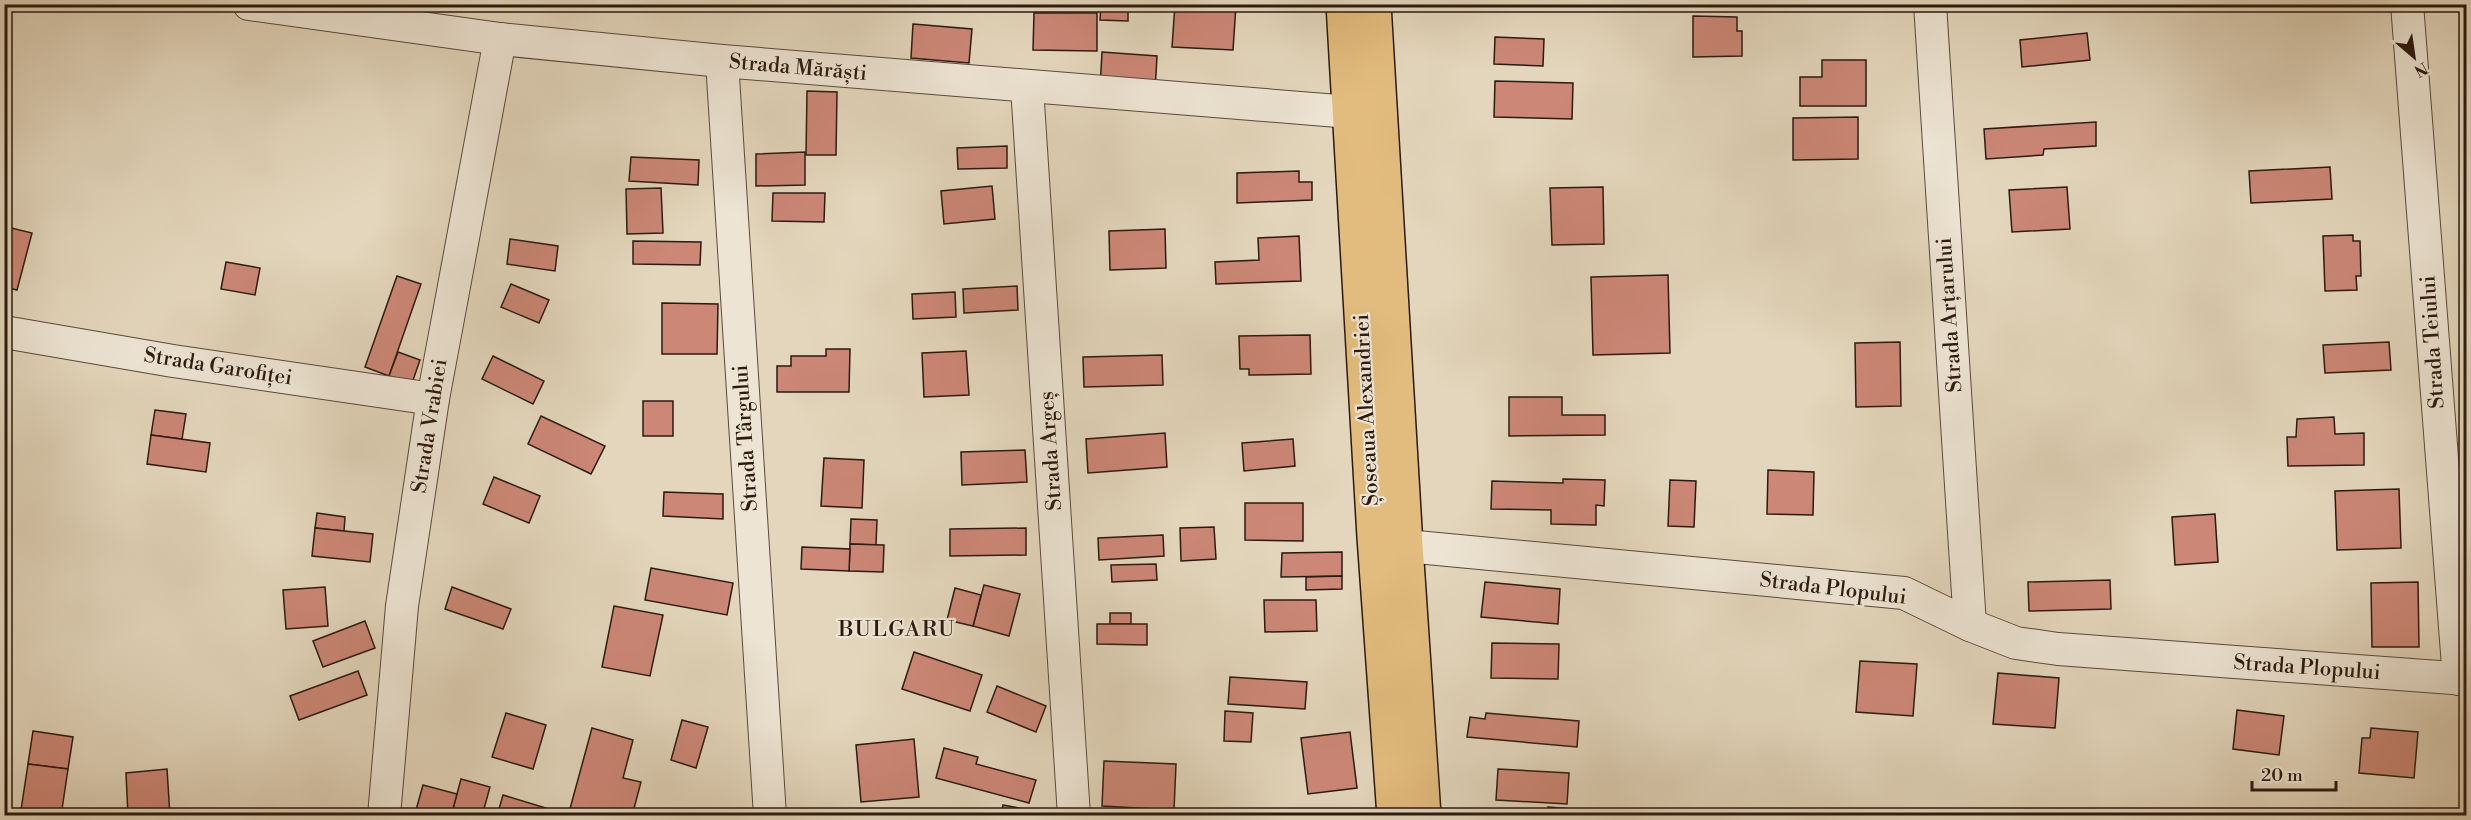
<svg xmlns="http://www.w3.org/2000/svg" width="2471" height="820" viewBox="0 0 2471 820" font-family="'Libre Bodoni',serif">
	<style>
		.building { fill: #cc8777; stroke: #2c1a10; stroke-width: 1.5 }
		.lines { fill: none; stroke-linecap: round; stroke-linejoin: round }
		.minor-casing { stroke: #5a493b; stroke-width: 34 }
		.trunk-casing { stroke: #2c1a10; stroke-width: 36 }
		.minor { stroke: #ede4d3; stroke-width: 32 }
		.trunk { stroke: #e2bb7e; stroke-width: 33 }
		.labels { text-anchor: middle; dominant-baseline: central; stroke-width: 4.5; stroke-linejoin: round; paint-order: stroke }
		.street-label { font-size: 21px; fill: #2c1a10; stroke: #ede4d3 }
		.neighbourhood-label { font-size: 22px; letter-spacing: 1.5px; fill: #2c1a10; stroke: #ede4d3 }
	</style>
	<rect width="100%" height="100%" fill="#e3d6bc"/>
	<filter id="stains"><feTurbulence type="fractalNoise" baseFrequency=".00333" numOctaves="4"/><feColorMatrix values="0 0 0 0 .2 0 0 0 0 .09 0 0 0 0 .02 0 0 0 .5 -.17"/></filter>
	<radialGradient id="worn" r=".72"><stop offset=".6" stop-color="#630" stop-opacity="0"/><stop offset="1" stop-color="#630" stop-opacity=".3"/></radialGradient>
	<g class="building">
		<polygon points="414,4 444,4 444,9"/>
		<polygon points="1101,4 1128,4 1128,21 1100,20"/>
		<polygon points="1175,4 1236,5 1233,50 1172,47"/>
		<polygon points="1034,13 1097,13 1097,51 1033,50"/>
		<polygon points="1693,16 1737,17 1737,31 1742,31 1742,56 1693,57"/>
		<polygon points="913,24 972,29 969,63 911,58"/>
		<polygon points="2087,33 2090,60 2022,67 2020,40"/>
		<polygon points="1495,37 1544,39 1543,66 1494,64"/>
		<polygon points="1102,52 1157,56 1155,92 1100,88"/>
		<polygon points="1822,60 1866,60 1866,106 1800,106 1800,77 1822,77"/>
		<polygon points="1495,81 1573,83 1572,119 1494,117"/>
		<polygon points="807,91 837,92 836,155 806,155"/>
		<polygon points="1858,117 1858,159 1793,160 1793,118"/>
		<polygon points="2096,122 2096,146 2044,149 2043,155 1986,159 1984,129"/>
		<polygon points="1007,146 1007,168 958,169 957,148"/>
		<polygon points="805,152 805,185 756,186 756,154"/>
		<polygon points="631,157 699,160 698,185 629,181"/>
		<polygon points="2330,167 2332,199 2251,203 2249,171"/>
		<polygon points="1299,171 1299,182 1312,182 1312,200 1237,203 1237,173"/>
		<polygon points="992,186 995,219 944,224 941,191"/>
		<polygon points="1603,187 1604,244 1552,245 1550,188"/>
		<polygon points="2067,187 2070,229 2012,232 2009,190"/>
		<polygon points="661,188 663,233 627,234 626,189"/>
		<polygon points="773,193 825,193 824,222 772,221"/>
		<polygon points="7,227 32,233 17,290 4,287 4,235"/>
		<polygon points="1165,229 1166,268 1110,270 1109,231"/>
		<polygon points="2353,235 2353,241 2360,241 2361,276 2356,276 2357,290 2325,291 2323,236"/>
		<polygon points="1299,236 1301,281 1216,284 1215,262 1259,260 1258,238"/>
		<polygon points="510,239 558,246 555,271 507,264"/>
		<polygon points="633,241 701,242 700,265 633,264"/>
		<polygon points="226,262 260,268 255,295 221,289"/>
		<polygon points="1668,275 1670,353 1593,355 1591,277"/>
		<polygon points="397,276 421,284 389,376 365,367"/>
		<polygon points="511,284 549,300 539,323 501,307"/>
		<polygon points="1017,286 1018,310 964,313 963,289"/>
		<polygon points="955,292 956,317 913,319 912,294"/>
		<polygon points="662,303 718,304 717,354 662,354"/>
		<polygon points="1310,335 1311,374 1249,375 1249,369 1240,369 1239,336"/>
		<polygon points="1900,342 1901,406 1856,407 1855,343"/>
		<polygon points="2389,342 2391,370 2325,373 2323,345"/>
		<polygon points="826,349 850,349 849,392 777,392 777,366 791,366 791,356 826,356"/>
		<polygon points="966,351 969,395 924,397 922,353"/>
		<polygon points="398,352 420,360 412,383 389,376"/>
		<polygon points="1162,355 1163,385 1084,387 1083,357"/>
		<polygon points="493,356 544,381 533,404 482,379"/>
		<polygon points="1509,397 1562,397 1562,415 1605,415 1605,435 1509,436"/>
		<rect x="643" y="401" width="30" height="35"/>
		<polygon points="155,410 186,414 182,439 151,435"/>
		<polygon points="541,416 605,446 591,474 528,444"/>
		<polygon points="2334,417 2335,434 2364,433 2364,465 2288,466 2287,437 2296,437 2297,419"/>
		<polygon points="1165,433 1167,467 1088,473 1086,439"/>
		<polygon points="151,435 210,443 206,472 147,464"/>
		<polygon points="1293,439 1295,466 1244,471 1242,443"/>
		<polygon points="1025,450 1027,482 962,485 961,452"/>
		<polygon points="824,458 864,460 862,508 821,506"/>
		<polygon points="1768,470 1814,472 1813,515 1767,514"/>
		<polygon points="494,477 540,496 529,523 483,504"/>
		<polygon points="1563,479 1605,480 1604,506 1596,505 1596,525 1551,524 1551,510 1491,509 1492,481 1563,483"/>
		<polygon points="1670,480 1696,481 1694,527 1668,526"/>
		<polygon points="2399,489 2401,548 2337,550 2335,491"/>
		<polygon points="664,492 723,494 723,519 663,516"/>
		<polygon points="1245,503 1303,503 1303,541 1245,540"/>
		<polygon points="317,513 345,517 344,531 315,528"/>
		<polygon points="2215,514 2218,562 2175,565 2172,517"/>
		<polygon points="851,519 877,520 876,545 850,544"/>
		<polygon points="1214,527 1216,559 1181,561 1180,528"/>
		<polygon points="315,528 373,534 370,562 312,556"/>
		<polygon points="1026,528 1026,555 950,556 950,529"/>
		<polygon points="1163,535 1164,556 1099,560 1098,538"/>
		<polygon points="850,544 884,545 883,572 849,571"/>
		<polygon points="802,547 850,549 849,571 801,569"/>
		<polygon points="1342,552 1342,576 1281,577 1282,553"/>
		<polygon points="1156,564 1157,580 1112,582 1111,565"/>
		<polygon points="651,568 733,583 727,615 645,600"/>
		<polygon points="1342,576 1342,589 1306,590 1306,577"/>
		<polygon points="2110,580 2111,609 2029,611 2028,582"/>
		<polygon points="1485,582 1560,589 1558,624 1481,617"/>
		<polygon points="2418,582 2419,647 2372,647 2371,583"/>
		<polygon points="984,585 1020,594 1009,636 973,626"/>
		<polygon points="325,587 328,626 286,629 283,590"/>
		<polygon points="452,587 511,609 503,629 445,609"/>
		<polygon points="955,588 981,595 973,626 947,620"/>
		<polygon points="1264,600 1316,600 1317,631 1265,632"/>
		<polygon points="614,606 663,615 650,676 602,667"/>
		<rect x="1110" y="613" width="21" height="11"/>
		<polygon points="365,621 375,648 323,667 313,641"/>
		<polygon points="1097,624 1147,624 1147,645 1097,644"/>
		<polygon points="1492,643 1559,644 1558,679 1491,678"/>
		<polygon points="914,652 982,675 970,711 902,689"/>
		<polygon points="1860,661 1917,664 1913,716 1856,712"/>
		<polygon points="358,671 367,695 299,720 290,696"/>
		<polygon points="1998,673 2059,678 2055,728 1993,724"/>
		<polygon points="1230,677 1307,682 1305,709 1228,704"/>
		<polygon points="997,686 1046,706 1036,732 987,712"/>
		<polygon points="2237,710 2284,716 2279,755 2233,749"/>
		<polygon points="1225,711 1253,713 1251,742 1224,741"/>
		<polygon points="506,713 546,725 533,769 492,757"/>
		<polygon points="1486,713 1579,721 1577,747 1467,737 1470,717 1485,719"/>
		<polygon points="682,720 708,727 696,768 671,760"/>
		<polygon points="592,728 633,740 623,778 641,782 632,816 568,816"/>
		<polygon points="2371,728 2418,732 2414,778 2359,773 2362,738 2370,738"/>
		<polygon points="33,731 73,737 68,769 28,764"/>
		<polygon points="1350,732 1357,788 1308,794 1301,738"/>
		<polygon points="914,739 919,797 861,802 856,745"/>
		<polygon points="944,748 978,757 976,764 1036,780 1029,803 936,778"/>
		<polygon points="1104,761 1176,764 1174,810 1102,806"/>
		<polygon points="28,764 68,769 61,816 21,810"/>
		<polygon points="167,769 170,816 128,816 126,773"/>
		<polygon points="1498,769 1569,773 1567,804 1496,800"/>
		<polygon points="461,779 490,787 482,816 451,816"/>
		<polygon points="423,785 457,794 451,816 438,816 416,810"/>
		<polygon points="503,795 562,813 561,816 497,816"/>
		<polygon points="1003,805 1035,811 1034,816 1001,816"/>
		<polygon points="1548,807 1573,809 1573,816 1548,816"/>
		<polygon points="1035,811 1057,816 1034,816"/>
	</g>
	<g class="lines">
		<defs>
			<g id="minor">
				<polyline points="249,4 500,39 722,61 1350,112"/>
				<polyline points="1930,4 1970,625"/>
				<polyline points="2407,4 2459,679"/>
				<polyline points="722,61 770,816"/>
				<polyline points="1027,87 1074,816"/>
				<polyline points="4,332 173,361 433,399"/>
				<polyline points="1406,546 1904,593 1970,625 2016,643 2058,649 2466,679"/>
				<polyline points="384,816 402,606 433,399 500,39"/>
			</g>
			<g id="trunk">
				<polyline points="1343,4 1374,537 1394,816"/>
				<polyline points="1374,4 1406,546 1424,816"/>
			</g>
		</defs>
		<use href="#minor" class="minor-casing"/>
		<use href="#trunk" class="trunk-casing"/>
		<use href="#minor" class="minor"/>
		<use href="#trunk" class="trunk"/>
	</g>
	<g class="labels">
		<g class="street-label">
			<text transform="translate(798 68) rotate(5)">Strada Mărăști</text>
			<text transform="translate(1950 315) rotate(-94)">Strada Arțarului</text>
			<text transform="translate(2433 342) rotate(-94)">Strada Teiului</text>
			<text transform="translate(218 367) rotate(9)">Strada Garofiței</text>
			<text transform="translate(1367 410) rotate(-93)">Șoseaua Alexandriei</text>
			<text transform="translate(430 426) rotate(-81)">Strada Vrabiei</text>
			<text transform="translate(746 438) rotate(-94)">Strada Târgului</text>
			<text transform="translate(1051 451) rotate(-94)">Strada Argeș</text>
			<text transform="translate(1833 589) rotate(7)">Strada Plopului</text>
			<text transform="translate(2307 668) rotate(4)">Strada Plopului</text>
		</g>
		<g class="neighbourhood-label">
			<text x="897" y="629">BULGARU</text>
		</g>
	</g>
	<rect width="2471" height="820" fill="none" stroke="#e3d6bc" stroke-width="24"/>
	<rect x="6" y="6" width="2459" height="808" fill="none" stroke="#2c1a10" stroke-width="3"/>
	<rect x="12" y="12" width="2447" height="796" fill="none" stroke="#2c1a10" stroke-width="1.5"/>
	<g transform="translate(2414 57) rotate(151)" stroke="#ede4d3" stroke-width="4.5" paint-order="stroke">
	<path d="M0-4.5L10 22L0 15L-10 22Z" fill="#2c1a10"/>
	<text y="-9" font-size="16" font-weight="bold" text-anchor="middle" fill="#2c1a10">N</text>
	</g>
	<path d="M2252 781v9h84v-9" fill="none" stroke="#2c1a10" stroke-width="3"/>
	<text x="2261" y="781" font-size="18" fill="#2c1a10" stroke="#ede4d3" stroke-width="4.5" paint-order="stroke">20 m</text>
	<rect width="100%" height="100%" filter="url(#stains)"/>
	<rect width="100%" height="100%" fill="url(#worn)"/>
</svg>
